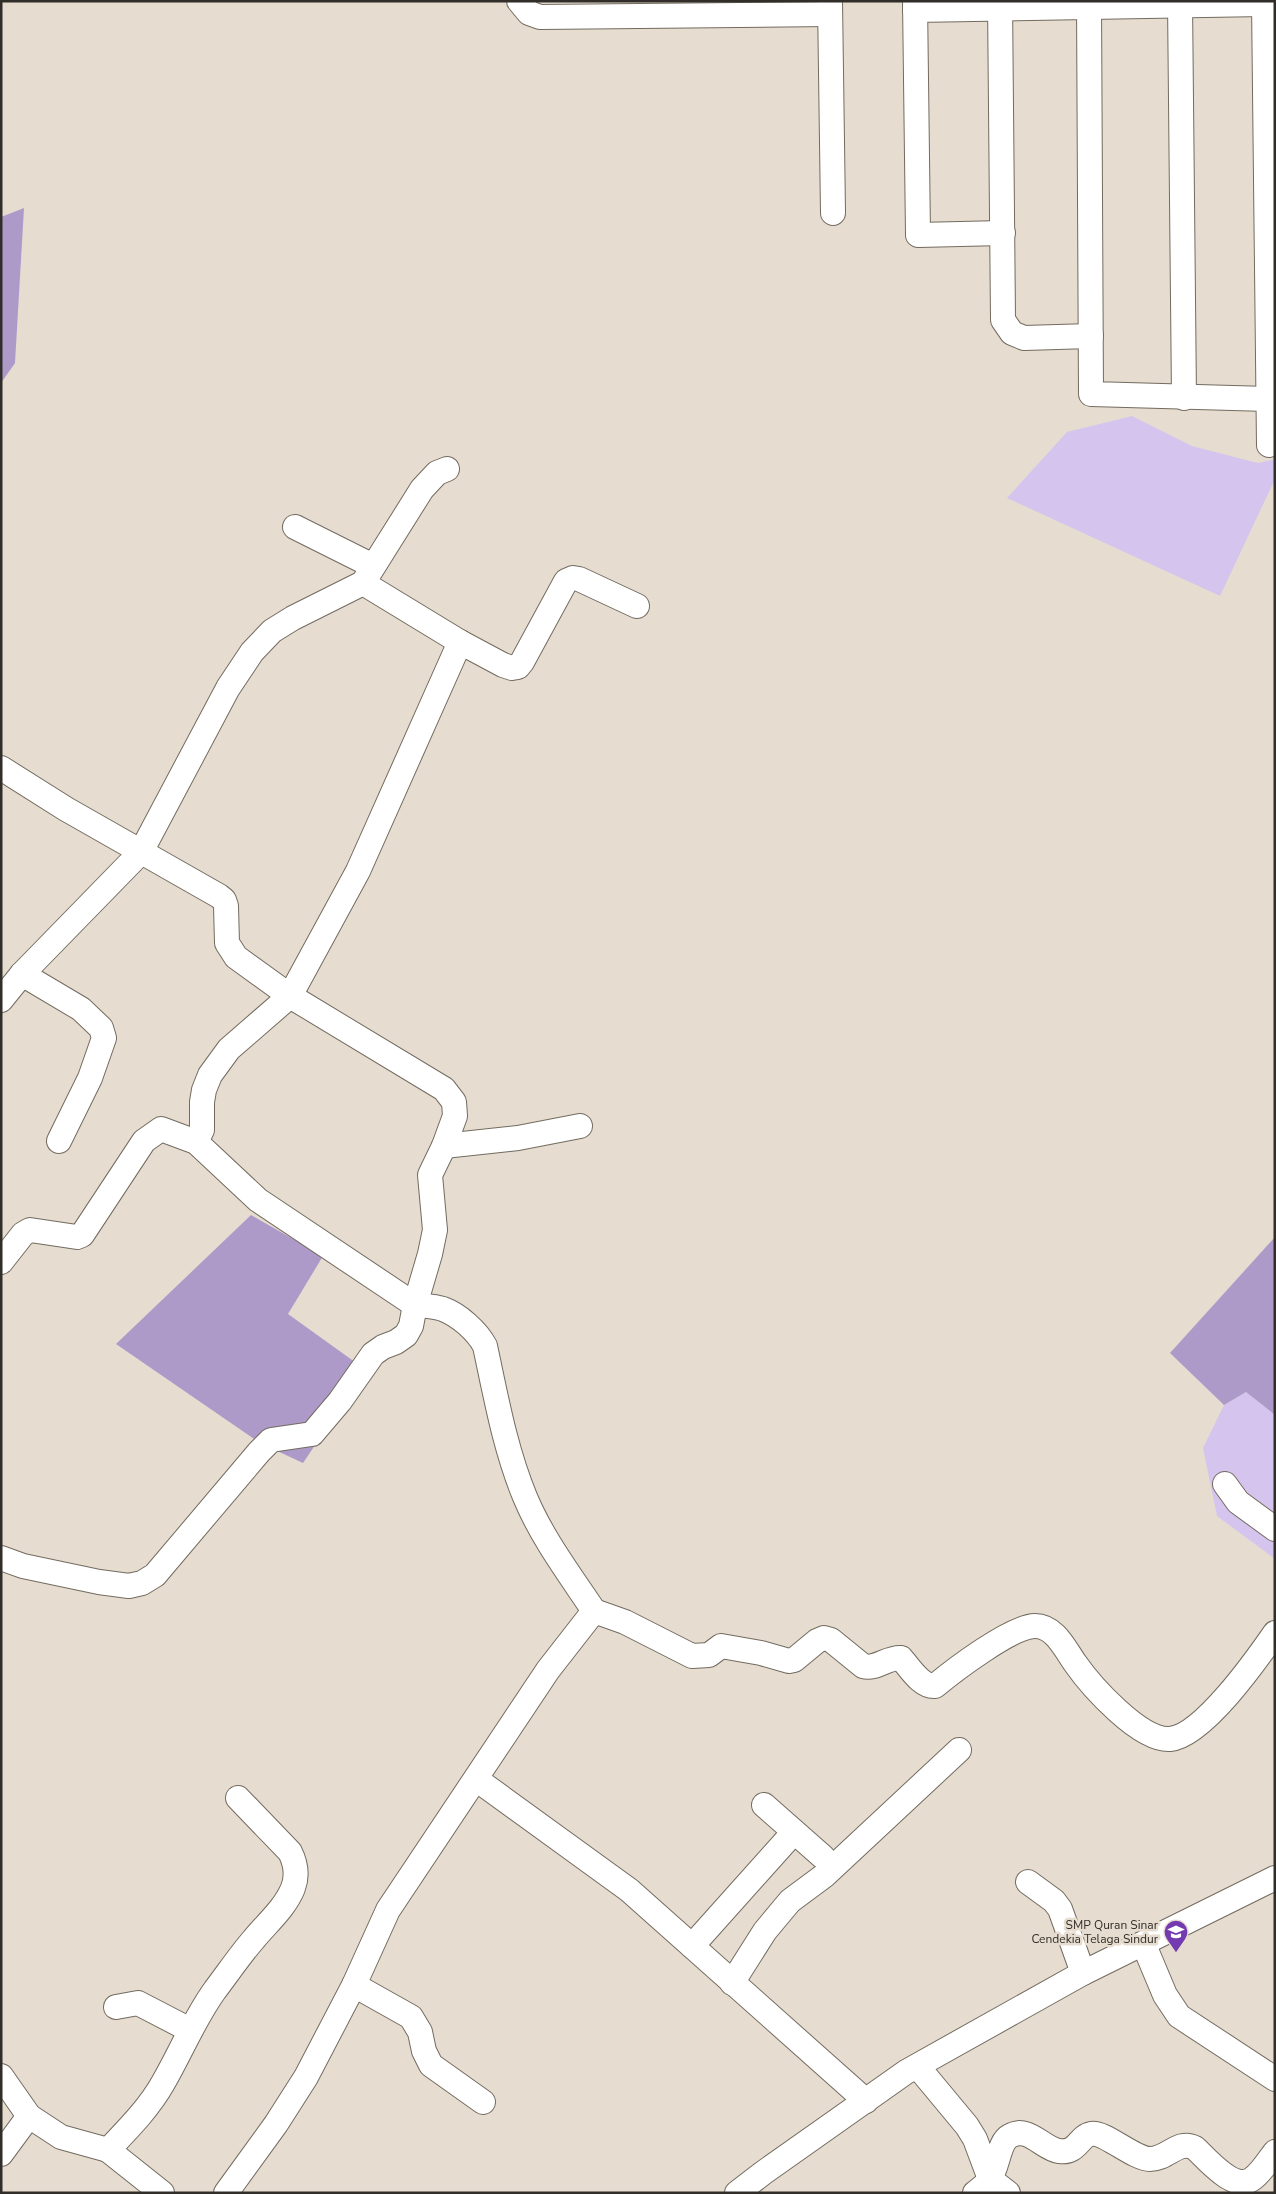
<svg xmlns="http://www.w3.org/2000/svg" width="1276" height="2194" viewBox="0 0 1276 2194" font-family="'Nunito Sans',sans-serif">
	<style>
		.green { fill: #d5c5ee }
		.forest { fill: #ad9ac9 }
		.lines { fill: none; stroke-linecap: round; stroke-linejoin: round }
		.minor-casing { stroke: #736b5f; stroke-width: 26 }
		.minor { stroke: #fff; stroke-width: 24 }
		.labels { text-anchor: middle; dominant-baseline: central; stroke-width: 5; stroke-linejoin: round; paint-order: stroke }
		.poi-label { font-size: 12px; fill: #312d28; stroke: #e6ddd0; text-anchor: end }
	</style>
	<rect width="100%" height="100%" fill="#e6ddd0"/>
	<g class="green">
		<polygon points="1132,416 1192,446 1258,463 1275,459 1275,479 1220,596 1007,498 1067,432"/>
		<polygon points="1246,1392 1275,1415 1275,1559 1217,1516 1203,1448 1224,1405"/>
	</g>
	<g class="forest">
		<polygon points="24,208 15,363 1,383 1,217"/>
		<polygon points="251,1215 323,1256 288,1314 366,1370 303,1463 260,1443 116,1344"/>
		<polygon points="1275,1237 1275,1415 1246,1392 1224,1405 1170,1353"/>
	</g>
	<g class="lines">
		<defs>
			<g id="minor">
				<polyline points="519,1 529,13 540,17 830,14"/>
				<polyline points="830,1 833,213"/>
				<polyline points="915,1 918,235 1003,233"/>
				<polyline points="1000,1 1003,320 1012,333 1024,338 1091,336"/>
				<polyline points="1089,1 1091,394 1268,399"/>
				<polyline points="1180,1 1184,398"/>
				<polyline points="1264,1 1269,445"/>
				<polyline points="915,10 1264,4"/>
				<polyline points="295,527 373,566"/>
				<polyline points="363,583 460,642 503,665 512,668 518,667 522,662 566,581 573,578 579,579 637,606"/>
				<polyline points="1,768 66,809 219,896 224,900 226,906 227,943 236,957 290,996 444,1089 454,1102 455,1116 444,1146 430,1175 435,1230 430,1254 415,1305 411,1326 406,1335 396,1342 383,1347 373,1354 340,1401 312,1434 271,1440 259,1452 155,1575 142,1583 129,1586 99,1582 23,1566 1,1558"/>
				<polyline points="22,974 81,1009 101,1028 104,1038 90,1078 59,1141"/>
				<polyline points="1,1000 22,974 141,852 228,688 252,652 272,631 293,618 363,583 422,489 437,473 447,469"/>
				<polyline points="196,1142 202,1130 202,1102 204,1090 210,1075 229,1049 290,996 358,871 460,642"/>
				<polyline points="444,1146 518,1138 580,1126"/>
				<path d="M 1,1262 L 23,1234 L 30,1230 L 77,1237 L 82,1235 L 144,1141 L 161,1129 L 196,1142 L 258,1200 L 415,1305 C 424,1306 434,1306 443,1309 C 459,1315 477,1331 485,1346 C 496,1397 505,1449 525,1497 C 542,1538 570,1575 594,1611 L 548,1670 L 388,1910 L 354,1985 L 306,2077 L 276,2124 L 226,2193"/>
				<polyline points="1225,1484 1238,1502 1275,1529"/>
				<path d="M 594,1611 L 625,1622 L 692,1656 L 709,1655 L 721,1646 L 761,1653 L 789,1661 L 794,1660 L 817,1641 L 824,1638 L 831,1640 L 863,1666 C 876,1670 887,1657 901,1658 C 910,1668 921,1687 935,1686 C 953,1671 1012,1626 1035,1626 C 1055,1626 1065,1649 1075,1663 C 1091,1686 1140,1741 1170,1739 C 1203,1736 1257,1659 1275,1633"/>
				<polyline points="476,1779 629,1890 866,2101"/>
				<polyline points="764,1805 823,1857"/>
				<polyline points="1028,1882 1054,1901 1060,1909 1083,1973"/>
				<polyline points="1144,1945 1165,1995 1179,2016 1275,2079"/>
				<polyline points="692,1946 794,1832"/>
				<polyline points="732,1983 765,1931 790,1901 825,1875 959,1750"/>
				<polyline points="354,1985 411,2017 420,2032 424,2051 431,2065 483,2102"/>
				<polyline points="116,2007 138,2003 190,2030"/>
				<polyline points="918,2067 967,2126 975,2139 990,2179 1008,2193"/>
				<polyline points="1,2076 29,2116 61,2137 108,2150 162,2193"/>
				<path d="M 108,2150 C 128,2129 149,2108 163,2083 C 181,2052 194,2019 215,1990 C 228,1973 240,1955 254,1939 C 267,1923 285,1908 293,1888 C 298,1875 296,1864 290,1852 L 238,1798"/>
				<polyline points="1,2154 29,2116"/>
				<polyline points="737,2193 763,2173 906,2072 1083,1973 1275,1878"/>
				<path d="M 975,2193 C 980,2189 986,2185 989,2180 C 998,2169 998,2142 1010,2136 C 1028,2125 1043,2149 1059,2151 C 1077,2154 1079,2136 1091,2134 C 1104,2131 1134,2159 1150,2159 C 1168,2159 1178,2139 1195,2148 C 1208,2160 1234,2192 1252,2179 C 1261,2173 1268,2161 1275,2152"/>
			</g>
		</defs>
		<use href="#minor" class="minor-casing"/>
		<use href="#minor" class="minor"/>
	</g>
	<defs>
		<symbol id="school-pin" viewBox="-11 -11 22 30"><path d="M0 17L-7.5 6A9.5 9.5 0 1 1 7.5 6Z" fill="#743ab0" stroke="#e6ddd0"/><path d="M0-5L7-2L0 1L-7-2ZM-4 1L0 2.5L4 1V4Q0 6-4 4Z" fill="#fff"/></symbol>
	</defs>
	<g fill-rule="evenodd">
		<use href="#school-pin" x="1162" y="1918" width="28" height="38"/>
	</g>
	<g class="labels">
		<g class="poi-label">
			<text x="1158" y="1925">SMP Quran Sinar<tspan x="1158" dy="14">Cendekia Telaga Sindur</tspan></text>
		</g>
	</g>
	<rect width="1276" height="2194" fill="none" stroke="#312d28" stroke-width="5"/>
</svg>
